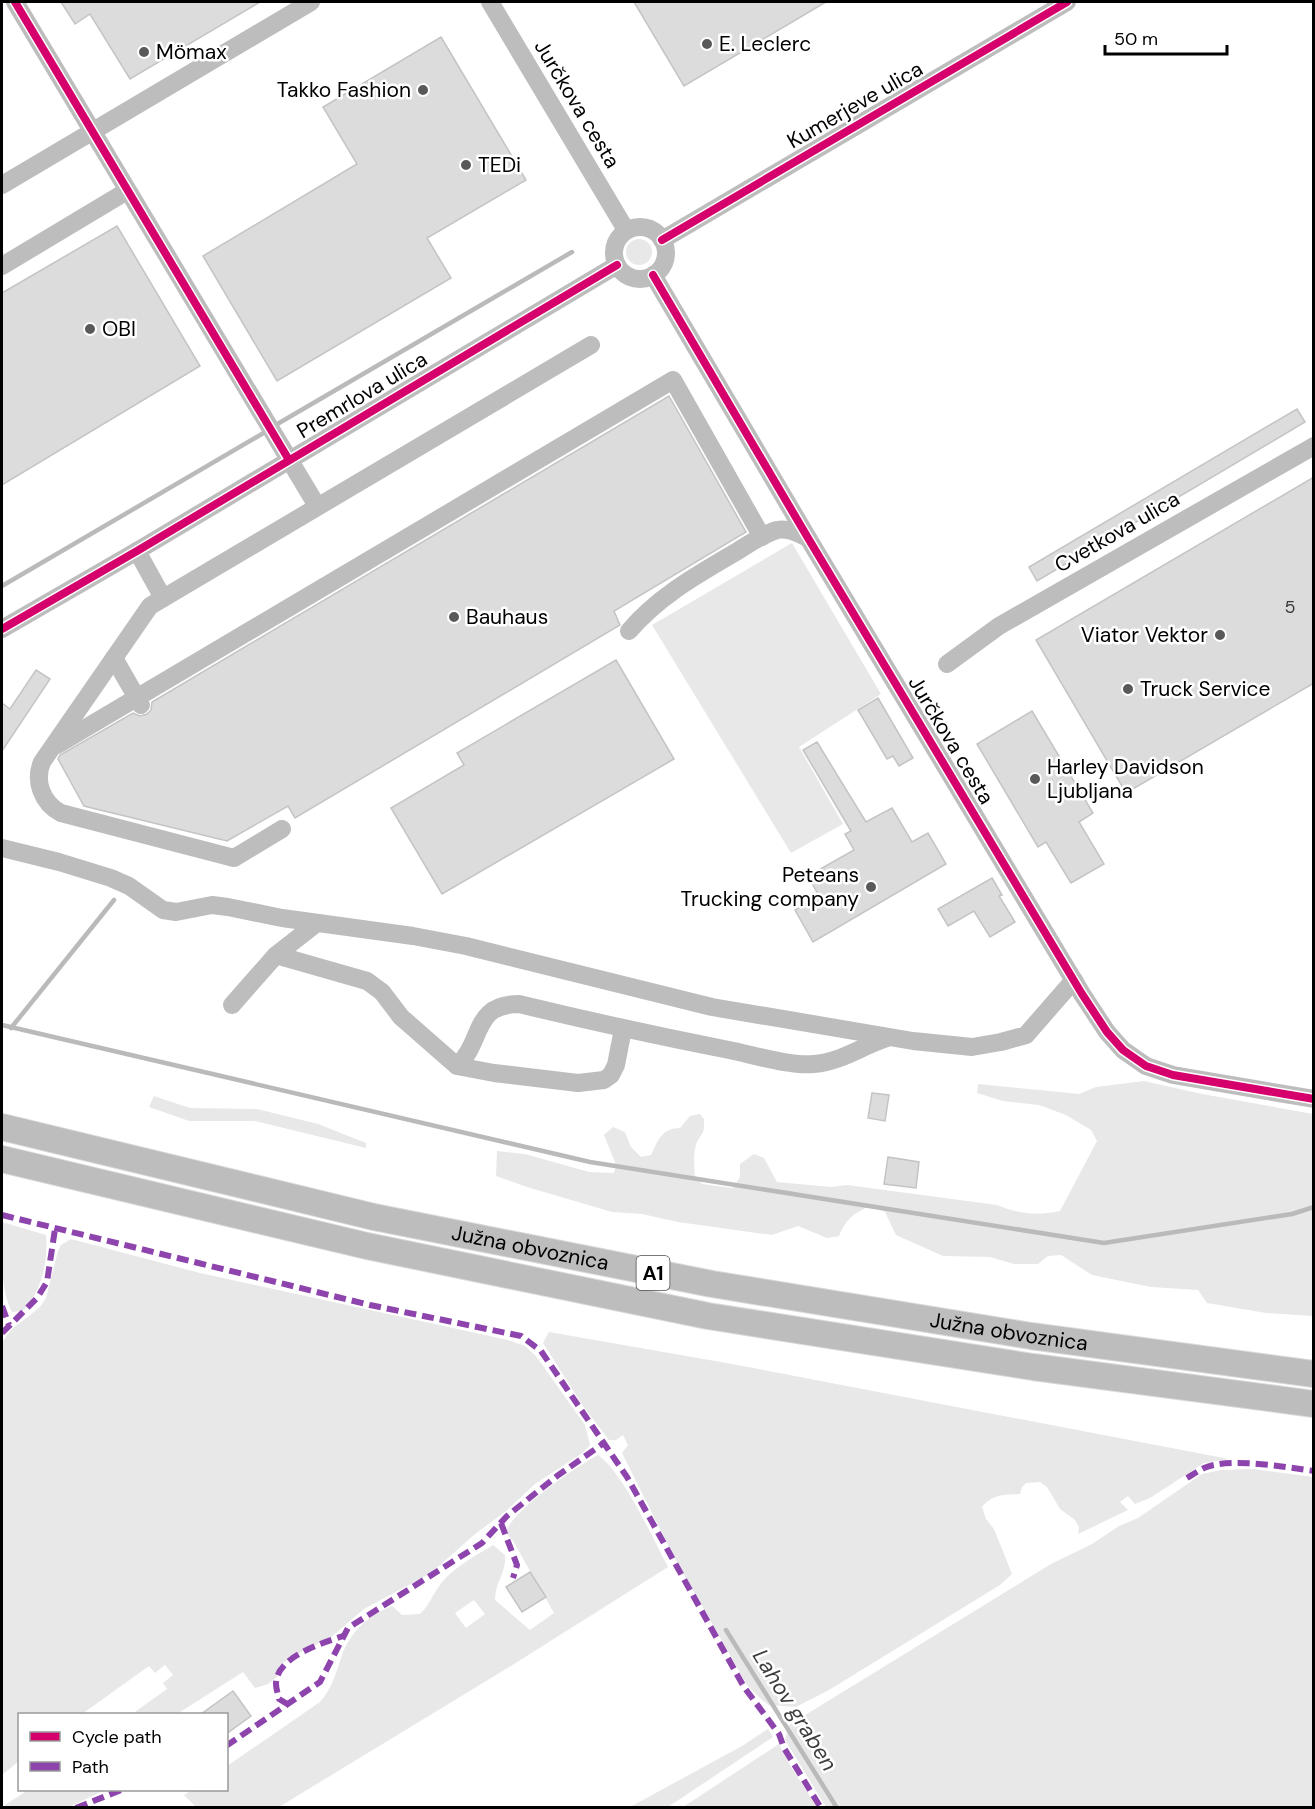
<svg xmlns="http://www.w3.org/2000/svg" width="1315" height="1809" viewBox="0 0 1315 1809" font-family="'DM Sans',sans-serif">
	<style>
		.green { fill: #e8e8e8; fill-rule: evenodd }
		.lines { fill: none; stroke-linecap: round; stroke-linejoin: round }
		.stream { stroke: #bababa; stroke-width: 4.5 }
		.building { fill: #dcdcdc; stroke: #c4c4c4; stroke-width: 1.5 }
		.highway-casing { stroke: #dbdbdb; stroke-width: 28 }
		.minor { stroke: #bdbdbd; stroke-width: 18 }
		.highway { stroke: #bdbdbd; stroke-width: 26 }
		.quiet { stroke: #8e44ad; stroke-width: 6; stroke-dasharray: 12 6; stroke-linecap: butt }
		.cycleway-casing { stroke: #fff; stroke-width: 11 }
		.cycleway { stroke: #d6006c; stroke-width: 8 }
		.poi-dot { fill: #595959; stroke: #fff; stroke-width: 2 }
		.labels { text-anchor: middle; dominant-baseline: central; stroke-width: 5; stroke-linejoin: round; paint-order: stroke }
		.number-label { font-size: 18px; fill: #373737 }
		.shield { fill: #fff; stroke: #4c4c4c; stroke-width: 1.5 }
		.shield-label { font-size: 20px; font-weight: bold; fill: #000 }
		.poi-label { font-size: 21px; fill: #000; stroke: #fff; text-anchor: start }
		.street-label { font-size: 21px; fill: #000; stroke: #fff }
		.water-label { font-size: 22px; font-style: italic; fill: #3e3e3e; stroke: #fff }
	</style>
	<rect width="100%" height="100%" fill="#fff"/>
	<g class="green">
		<circle cx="639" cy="252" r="13"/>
		<polygon points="792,543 881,694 799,747 843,824 791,853 652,625"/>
		<path d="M 1144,1081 L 1202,1094 L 1313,1114 L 1313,1316 L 1266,1313 L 1207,1303 L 1198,1290 L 1151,1287 L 1092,1275 L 1061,1255 L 1048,1256 L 1038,1264 L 1014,1264 L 990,1257 L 943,1256 L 896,1235 L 885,1212 L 870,1206 C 854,1213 846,1219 839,1236 L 827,1238 L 798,1226 L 772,1235 L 678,1222 L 642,1214 L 612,1212 L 527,1187 L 496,1176 L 497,1151 L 525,1154 L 589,1172 L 614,1173 L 616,1165 L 604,1135 L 613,1127 L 625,1132 L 631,1147 L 641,1157 L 651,1155 C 658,1140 662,1128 680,1128 L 690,1116 L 700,1114 L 704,1119 C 704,1135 704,1130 697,1142 C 693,1151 694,1166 695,1176 L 702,1184 L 733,1188 L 740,1177 L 740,1164 L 754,1154 L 764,1158 L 777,1182 L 831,1187 L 847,1185 L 997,1205 C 1019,1214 1037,1216 1060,1211 L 1097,1141 L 1091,1130 L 1066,1115 L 1039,1105 L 1003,1101 L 977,1093 L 978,1084 L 1079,1094 L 1096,1087 Z"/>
		<polygon points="154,1096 190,1108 257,1109 318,1124 366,1143 366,1148 255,1121 189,1121 149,1107"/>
		<path d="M 2,1222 L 46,1235 C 48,1264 42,1289 23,1311 L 12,1312 C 0,1291 1,1249 2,1222 Z"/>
		<polygon points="71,1239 200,1273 508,1340 525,1346 536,1356 585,1425 590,1445 584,1452 535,1484 506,1511 474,1535 431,1573 364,1609 330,1638 291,1657 279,1666 277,1677 268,1684 255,1688 243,1672 177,1714 132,1714 167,1689 163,1683 173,1675 165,1665 155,1673 149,1666 82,1714 20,1714 19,1761 2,1775 2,1342 12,1329 40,1307 46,1298 58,1251 61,1245"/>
		<path d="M 549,1332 L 732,1364 L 1229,1459 L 1204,1463 L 1150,1498 L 1135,1504 L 1128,1496 L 1120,1502 L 1128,1510 L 1078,1534 L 1079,1527 L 1075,1520 L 1060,1509 L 1047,1487 L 1040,1482 L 1026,1483 L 1022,1487 L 1020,1494 C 1004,1495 993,1494 982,1507 L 986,1519 L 994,1529 L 1012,1574 L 1000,1585 L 829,1690 L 796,1707 L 769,1705 L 762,1700 L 747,1685 L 674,1557 L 622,1453 L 628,1445 L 623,1435 L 616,1440 L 609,1440 L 583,1406 L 543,1343 Z"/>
		<path d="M 598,1455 C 623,1472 653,1539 668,1567 L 514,1664 L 279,1807 L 196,1807 L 184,1795 L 192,1790 L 226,1790 L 227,1766 L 320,1702 C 332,1689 336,1672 342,1655 C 351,1631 369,1615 392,1606 L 402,1615 L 420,1614 C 430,1605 433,1593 442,1582 C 455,1567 475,1556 493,1545 L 505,1555 C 507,1572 495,1582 495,1600 L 530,1630 L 554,1613 L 513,1541 L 507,1534 L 507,1529 C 519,1506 574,1468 598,1455 ZM 474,1600 L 485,1614 L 466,1628 L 455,1613 Z"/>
		<polygon points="1253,1469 1313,1477 1313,1807 826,1807 785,1740 789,1725 1051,1564 1092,1544 1119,1526 1138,1518 1202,1474 1221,1470"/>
		<polygon points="768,1729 773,1737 668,1807 630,1807 742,1746"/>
		<polygon points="779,1744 791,1767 817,1807 683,1807"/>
		<polygon points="28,1790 105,1790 69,1807 2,1807"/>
	</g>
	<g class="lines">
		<g class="stream">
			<polyline points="274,426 572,252"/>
			<polyline points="2,586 267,431"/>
			<polyline points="2,1025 590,1162 1104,1243 1292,1214 1314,1207"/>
			<polyline points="11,1028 114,900"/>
			<polyline points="726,1630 837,1808"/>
		</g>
	</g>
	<g class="building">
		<polygon points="61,2 260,2 130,79 90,14 75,24"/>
		<polygon points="634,2 826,2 684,86"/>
		<polygon points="441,37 526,180 427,238 451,278 277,381 203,256 357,164 323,107"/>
		<polygon points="117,226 200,366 2,485 2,293"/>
		<polygon points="669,396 746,532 614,611 620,625 295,818 288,806 227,841 84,806 58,759 60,755 133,713 140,716 147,714 151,710 152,702"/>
		<polygon points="1297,409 1305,422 1037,581 1029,567"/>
		<polygon points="1314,477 1314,683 1126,793 1036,640"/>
		<polygon points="616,660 674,759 442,894 391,808 464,765 457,753"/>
		<polygon points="36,670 50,679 2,751 2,703 10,709"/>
		<polygon points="878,698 913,758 899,766 893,756 887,759 858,710"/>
		<polygon points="1032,711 1093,813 1079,822 1104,864 1071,883 1046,842 1038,847 977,744"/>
		<polygon points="817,742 866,822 892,808 912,842 928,833 946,864 813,942 795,910 819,896 808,876 854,850 845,834 851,831 803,750"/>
		<polygon points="992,878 1002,895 999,896 1015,922 990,937 974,911 948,926 938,909"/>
		<polygon points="872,1093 889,1095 885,1121 868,1118"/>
		<polygon points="888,1157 919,1162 916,1188 884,1184"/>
		<polygon points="530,1572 546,1597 522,1612 506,1587"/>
		<polygon points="233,1691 251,1716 226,1734 226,1714 201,1714"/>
	</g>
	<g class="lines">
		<defs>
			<g id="highway">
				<path id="s1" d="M 2,1127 L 374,1217 L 712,1284 L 1031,1336 L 1314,1374"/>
				<polyline points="2,1159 367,1246 708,1316 1033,1367 1314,1404"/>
			</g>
		</defs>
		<use href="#highway" class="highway-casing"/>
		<g class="minor">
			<polyline points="15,2 317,506"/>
			<polyline points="490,2 626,230"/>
			<polyline points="2,185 311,2"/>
			<circle cx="640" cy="253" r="26"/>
			<polyline points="662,240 1067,2"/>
			<polyline points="2,266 127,191"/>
			<polyline points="653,275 808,538 1082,994 1107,1032 1123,1050 1146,1066 1173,1075 1314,1099"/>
			<polyline points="137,551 163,598"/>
			<polyline points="2,629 137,551 617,265"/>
			<path d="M 629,631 C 659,596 697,575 736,552 C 749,544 763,534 777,530 C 788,528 798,533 808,538"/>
			<polyline points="114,658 141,705"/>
			<polyline points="947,664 999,626 1314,446"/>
			<polyline points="57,745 673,380 762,537"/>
			<path d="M 282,829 L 234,858 L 61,813 C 42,803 34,781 42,762 L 150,606 L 591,345"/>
			<polyline points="2,848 59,862 111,878 129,886 163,910 176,912 212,905 228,907 282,918 413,936 466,946 712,1007 913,1041 972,1047 1001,1042 1026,1035 1074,980"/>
			<polyline points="276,955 367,981 382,992 401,1017 457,1066 494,1073 578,1083 604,1080 611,1075 616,1065 623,1029"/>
			<polyline points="232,1005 276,955 317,923"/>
			<path d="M 457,1066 C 484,1041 472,1004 519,1004 C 589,1021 658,1036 729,1050 C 754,1055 788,1066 814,1064 C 841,1062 862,1046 887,1038"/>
		</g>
		<use href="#highway" class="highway"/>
		<g class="quiet">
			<polyline points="2,1215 370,1305 521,1336 541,1351 627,1477 744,1687 779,1734 784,1748 821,1808"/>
			<polyline points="2,1306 9,1325"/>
			<polyline points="2,1333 37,1298 47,1282 55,1229"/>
			<path d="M 1187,1478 C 1192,1475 1198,1471 1204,1468 C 1230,1457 1285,1467 1314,1471"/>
			<polyline points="501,1523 517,1565 513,1578"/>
			<path d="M 289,1705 L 279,1699 C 278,1694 276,1689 276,1684 C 276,1657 322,1643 343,1636"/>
			<polyline points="226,1746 320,1682 348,1628 482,1543 507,1516 557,1476 604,1443"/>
			<polyline points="76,1808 121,1790"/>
		</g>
		<defs>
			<g id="cycleway">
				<polyline points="15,2 289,460"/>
				<polyline points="662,240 1067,2"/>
				<polyline points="653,275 808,538 1082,994 1107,1032 1123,1050 1146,1066 1173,1075 1314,1099"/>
				<polyline points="2,629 137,551 617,265"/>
			</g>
		</defs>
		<use href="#cycleway" class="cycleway-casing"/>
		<use href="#cycleway" class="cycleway"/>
	</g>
	<g class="poi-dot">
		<circle cx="707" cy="44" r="6"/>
		<circle cx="144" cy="52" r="6"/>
		<circle cx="423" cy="90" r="6"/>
		<circle cx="466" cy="165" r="6"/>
		<circle cx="90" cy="329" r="6"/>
		<circle cx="454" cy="617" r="6"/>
		<circle cx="1220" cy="635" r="6"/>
		<circle cx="1128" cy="689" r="6"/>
		<circle cx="1035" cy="779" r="6"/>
		<circle cx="871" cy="887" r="6"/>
	</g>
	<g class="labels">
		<g class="number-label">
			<text x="1290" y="607">5</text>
		</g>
		<rect class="shield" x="636.5" y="1256" width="33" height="34" rx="4.5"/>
		<g class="shield-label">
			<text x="653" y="1273">A1</text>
		</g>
		<g class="poi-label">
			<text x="719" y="44">E. Leclerc</text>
			<text x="156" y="52">Mömax</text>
			<text x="411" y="90" text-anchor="end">Takko Fashion</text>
			<text x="478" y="165">TEDi</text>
			<text x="102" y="329">OBI</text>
			<text x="466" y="617">Bauhaus</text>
			<text x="1208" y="635" text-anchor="end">Viator Vektor</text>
			<text x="1140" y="689">Truck Service</text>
			<text x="1047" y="767">Harley Davidson<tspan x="1047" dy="24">Ljubljana</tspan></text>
			<text x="859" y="875" text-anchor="end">Peteans<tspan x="859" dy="24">Trucking company</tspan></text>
		</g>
		<g class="street-label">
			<text transform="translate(577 104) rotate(59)">Jurčkova cesta</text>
			<text transform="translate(855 105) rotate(-30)">Kumerjeve ulica</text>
			<text transform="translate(362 395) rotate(-31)">Premrlova ulica</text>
			<text transform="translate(1117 532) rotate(-30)">Cvetkova ulica</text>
			<text transform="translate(951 740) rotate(59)">Jurčkova cesta</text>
			<text stroke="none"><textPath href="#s1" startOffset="542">Južna obvoznica</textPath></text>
			<text stroke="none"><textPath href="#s1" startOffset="1028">Južna obvoznica</textPath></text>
		</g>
		<g class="water-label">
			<text transform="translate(795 1710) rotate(58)">Lahov graben</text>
		</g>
	</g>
	<rect width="1315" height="1809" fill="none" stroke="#000000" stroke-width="6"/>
	<rect x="18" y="1713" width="210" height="78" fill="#ffffff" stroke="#999999" stroke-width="1.5"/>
	<rect x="30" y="1732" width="30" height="9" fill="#d6006c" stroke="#999999" stroke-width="1.5"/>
	<text x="72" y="1743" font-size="18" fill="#000000">Cycle path</text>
	<rect x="30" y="1762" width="30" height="9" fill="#8e44ad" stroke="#999999" stroke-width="1.5"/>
	<text x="72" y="1773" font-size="18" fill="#000000">Path</text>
	<path d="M1105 45v9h122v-9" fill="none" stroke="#000000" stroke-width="3"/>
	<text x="1114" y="45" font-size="18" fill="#000000" stroke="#ffffff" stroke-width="4.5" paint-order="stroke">50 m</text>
</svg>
